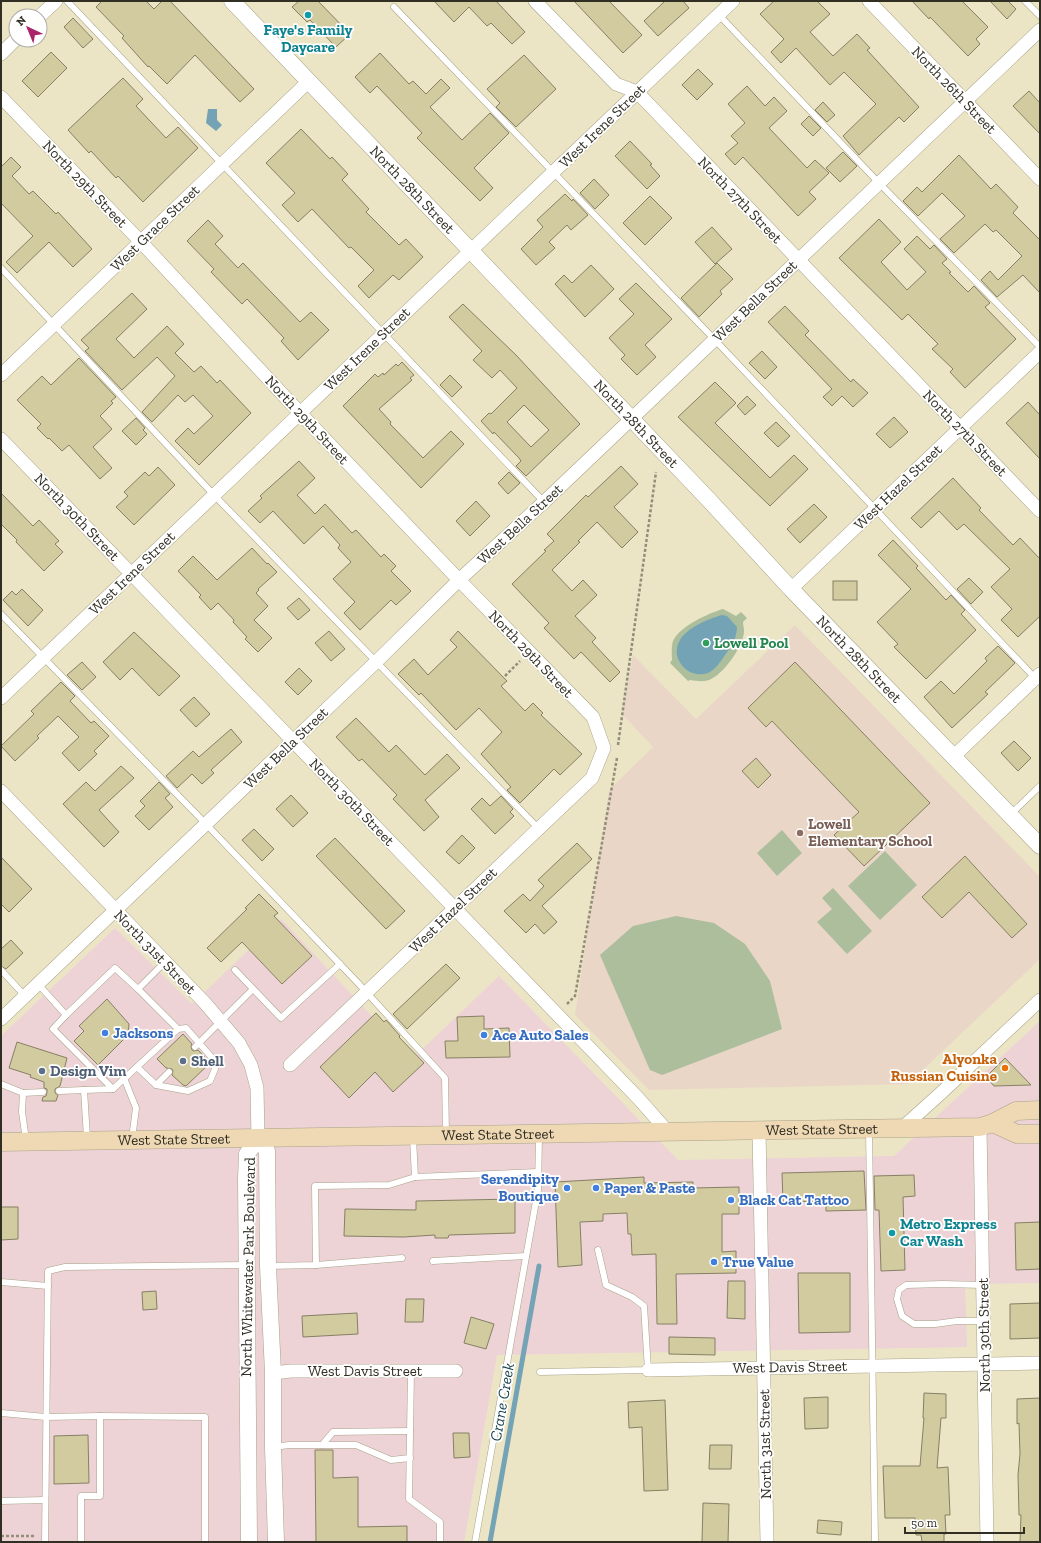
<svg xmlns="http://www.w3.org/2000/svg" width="1041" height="1543" viewBox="0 0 1041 1543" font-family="'Zilla Slab',serif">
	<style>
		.commercial { fill: #edd2d6 }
		.education { fill: #ead6c7 }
		.green { fill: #acbe9c }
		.water { fill: #74a3b5 }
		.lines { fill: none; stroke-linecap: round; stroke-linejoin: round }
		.stream { stroke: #74a3b5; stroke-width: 5 }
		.building { fill: #d3cba0; stroke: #858064; fill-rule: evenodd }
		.service-casing { stroke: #a8a386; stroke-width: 7 }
		.minor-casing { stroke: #a8a386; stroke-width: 14 }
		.tertiary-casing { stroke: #a8a386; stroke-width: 17 }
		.secondary-casing { stroke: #a8a386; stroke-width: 19 }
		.path { stroke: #928e78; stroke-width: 2.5; stroke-dasharray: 3 2; stroke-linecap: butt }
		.service { stroke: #fff; stroke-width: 6 }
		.minor { stroke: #fff; stroke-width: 13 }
		.tertiary { stroke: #fff; stroke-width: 16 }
		.secondary { stroke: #efd9b5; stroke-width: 18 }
		.culture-dot { fill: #0f9aa8; stroke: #fff; stroke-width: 1.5 }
		.leisure-dot { fill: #2e9e5b; stroke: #fff; stroke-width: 1.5 }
		.education-dot { fill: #8d6e63; stroke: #fff; stroke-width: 1.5 }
		.shop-dot { fill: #3f7fe0; stroke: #fff; stroke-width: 1.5 }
		.service-dot { fill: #5c6f8a; stroke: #fff; stroke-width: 1.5 }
		.food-dot { fill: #e8710a; stroke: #fff; stroke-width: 1.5 }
		.labels { text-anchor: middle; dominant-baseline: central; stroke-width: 3.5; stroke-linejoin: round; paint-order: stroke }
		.culture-label { font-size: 15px; font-weight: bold; fill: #0d838f; stroke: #fff }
		.street-label { font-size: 15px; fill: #312e23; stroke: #fff }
		.leisure-label { font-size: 15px; font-weight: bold; fill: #27864d; stroke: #fff; text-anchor: start }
		.education-label { font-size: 15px; font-weight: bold; fill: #785e54; stroke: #fff; text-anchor: start }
		.shop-label { font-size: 15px; font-weight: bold; fill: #366cbe; stroke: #fff; text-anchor: start }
		.food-label { font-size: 15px; font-weight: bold; fill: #c56008; stroke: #fff; text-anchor: end }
		.service-label { font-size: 15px; font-weight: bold; fill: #4e5e75; stroke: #fff; text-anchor: start }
		.water-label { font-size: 16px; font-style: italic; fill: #133e4c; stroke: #fff }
	</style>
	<rect width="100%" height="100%" fill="#ebe5c6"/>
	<polygon class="commercial" points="281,919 412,1059 499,976 678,1160 894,1156 1040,1021 1040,1283 965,1284 967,1347 497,1355 464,1542 1,1542 1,1036 115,928 192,1004"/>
	<polygon class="education" points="795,625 1040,877 1040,959 908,1084 649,1090 575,1015 609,790 653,747 622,714 633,655 696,719"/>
	<g class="green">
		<path d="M 723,609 L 736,616 L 741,612 L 747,618 L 743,622 C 743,625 744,628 744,631 C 744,646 723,675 709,680 C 702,682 697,681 690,680 L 688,681 L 670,663 L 672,660 C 672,654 671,647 673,641 C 680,626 709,613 723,609 Z"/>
		<polygon points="782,830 802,853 777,876 757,853"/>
		<polygon points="885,851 917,885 880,920 848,886"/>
		<polygon points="833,888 872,931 847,954 817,922 832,909 822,898"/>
		<polygon points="676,916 714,923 745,944 770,981 782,1029 662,1075 650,1070 600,955 633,926"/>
	</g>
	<g class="water">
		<polygon points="208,109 217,109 217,120 222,125 216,131 206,123"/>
		<path d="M 722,615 L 727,616 L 737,627 C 737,638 731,647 725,655 C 721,661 715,670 708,673 C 688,680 669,658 680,640 C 688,627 708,619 722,615 Z"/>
	</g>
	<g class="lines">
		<polyline class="stream" points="490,1542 539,1266"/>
	</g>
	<g class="building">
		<polygon points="102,1 146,1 154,9 162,1 170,1 254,89 240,102 195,55 167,84 149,66 148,67 122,38 124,36 96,7"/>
		<polygon points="299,1 318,1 350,34 336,47 310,20 307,22 292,7"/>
		<polygon points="434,1 496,1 525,32 512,44 491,23 487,26 469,7 454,22"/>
		<polygon points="574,1 609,1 642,35 623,53"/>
		<polygon points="665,1 683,1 689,8 658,36 644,21"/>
		<polygon points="774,1 817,1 830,14 810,32 833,56 857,34 870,48 867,50 919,107 904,122 899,117 859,155 843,136 876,104 844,72 830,85 796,48 781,63 771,52 784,39 760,14"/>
		<polygon points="912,1 962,1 988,27 976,39 980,44 968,56 930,17 929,19"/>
		<polygon points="990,1 1008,1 1016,9 1007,19"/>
		<polygon points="73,18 93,39 83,48 64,27"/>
		<polygon points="51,52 67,68 38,97 22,81"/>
		<polygon points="380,53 409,84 413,81 426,94 441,79 450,88 430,107 462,140 490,113 509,133 474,168 493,188 480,201 417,138 422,133 377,86 370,93 355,77"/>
		<polygon points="524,55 556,89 516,127 496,107 500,103 487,89"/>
		<polygon points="698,69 713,84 697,100 682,85"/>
		<polygon points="123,78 143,99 136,106 166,138 178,127 198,148 143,202 118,176 116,178 91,151 89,153 68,130"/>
		<polygon points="747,86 765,106 774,97 787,111 769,128 807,168 815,160 829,173 809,192 816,199 798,216 743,157 735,165 725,154 738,143 731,136 745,123 728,104"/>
		<polygon points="1029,91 1040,103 1040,134 1013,106"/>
		<polygon points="823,102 835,115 827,122 815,110"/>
		<polygon points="809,116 821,128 813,136 801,124"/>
		<polygon points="301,129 330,159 332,157 348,174 342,180 369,209 366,212 399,245 406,239 423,257 399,280 393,275 369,298 358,286 374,270 351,247 349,248 312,209 298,222 282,205 295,193 266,163"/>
		<polygon points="630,141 652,164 650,165 660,176 647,189 615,156"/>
		<polygon points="843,152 857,166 840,182 826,168"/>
		<polygon points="959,155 991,189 996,184 1018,207 1013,213 1040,240 1040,293 1023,275 997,297 981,280 990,271 998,280 1022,256 996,230 993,232 985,224 954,253 940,239 965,216 942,193 918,216 903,201 917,187 922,192"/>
		<polygon points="11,157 21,167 12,176 29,194 33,191 56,214 58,212 92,249 73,267 49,242 17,273 6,262 33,236 1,203 1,165 2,166"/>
		<polygon points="594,179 609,195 595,209 580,193"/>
		<polygon points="565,194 572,201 573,199 588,215 571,230 567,225 549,242 555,248 536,265 521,249 543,227 537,220"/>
		<polygon points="650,196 672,218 645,245 623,223"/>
		<polygon points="879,219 901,242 881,262 907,290 926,272 904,249 917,236 930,249 934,245 947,259 942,263 951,272 949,273 968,292 974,286 990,303 985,307 1016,339 965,388 950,372 953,369 932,349 938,344 908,314 902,320 839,258"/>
		<polygon points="208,220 223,236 215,244 238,268 243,263 300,322 311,312 329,330 298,360 281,341 284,338 247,299 242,304 211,272 214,269 187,241"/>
		<polygon points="712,227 732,249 715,264 695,242"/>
		<polygon points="717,263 733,279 720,291 722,294 699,317 681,298"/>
		<polygon points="591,265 614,289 585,317 555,284 564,275 572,283"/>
		<polygon points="636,283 672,319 645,345 656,357 637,375 621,359 625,355 609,338 634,314 619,299"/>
		<polygon points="132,293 147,309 116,339 134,358 167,326 184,344 175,353 194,372 201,366 217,383 220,380 251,413 199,465 175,441 188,428 194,434 213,416 193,395 185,402 178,395 152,422 142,412 175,376 157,357 122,390 85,351 89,348 81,340"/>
		<path d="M 463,304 L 516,355 L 580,424 L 526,476 L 516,466 L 521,461 L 519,458 L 494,432 L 493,434 L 481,421 L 489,413 L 491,414 L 517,388 L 500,370 L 492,378 L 473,360 L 482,351 L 449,317 ZM 524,405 L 549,430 L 531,447 L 507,422 Z"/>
		<polygon points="785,306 809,331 805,335 851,382 853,379 868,393 853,407 842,396 832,406 823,397 832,389 768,322"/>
		<polygon points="762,351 777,367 765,379 749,363"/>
		<polygon points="79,358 116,397 111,401 113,403 100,416 112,429 93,447 112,468 100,479 69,445 62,451 49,438 48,439 37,428 41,424 17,400 42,376 51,385"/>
		<polygon points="402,362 414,375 410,378 412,380 379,409 391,422 390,424 423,458 451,431 464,444 421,488 343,406 375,374 378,377 383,373 384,375 396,364 398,366"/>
		<polygon points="450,375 462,387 452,397 440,385"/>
		<polygon points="715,382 736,403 715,423 770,478 794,455 808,469 770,506 678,417"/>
		<polygon points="747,396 756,405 745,415 737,406"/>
		<polygon points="1028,402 1040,415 1040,459 1006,423"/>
		<polygon points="894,417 908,432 890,448 876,434"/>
		<polygon points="136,418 145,428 143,430 147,434 136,445 122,431"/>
		<polygon points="776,422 790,436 778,447 764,433"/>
		<polygon points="299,461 315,478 297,495 315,514 325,504 352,533 356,530 381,557 384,554 396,566 391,571 411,591 396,605 391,600 360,630 344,613 355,602 333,579 351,562 338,548 340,545 323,526 304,544 273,511 260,523 248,511 262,498 260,496"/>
		<polygon points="621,466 638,484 614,507 638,532 622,548 597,522 578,541 580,542 552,570 572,591 583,580 597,595 575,616 596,638 592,642 620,672 610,682 581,652 574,659 544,628 549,623 512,584 546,551 544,550 554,541 547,534 586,495 588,497"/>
		<polygon points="158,467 175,485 134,525 116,507 128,496 124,492 145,472 149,476"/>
		<polygon points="509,472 520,483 508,494 498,483"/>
		<polygon points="953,478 981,508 979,510 1013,545 1020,538 1040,559 1040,616 1018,637 1001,620 1012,609 991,587 1010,569 964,524 957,530 939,511 921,528 911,518"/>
		<polygon points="1,493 33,526 39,520 59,541 55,544 63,552 44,571 16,542 17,540 1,524"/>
		<polygon points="476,501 490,516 470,536 456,521"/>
		<polygon points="814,504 827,517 800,543 787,529"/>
		<polygon points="893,540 918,566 916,568 946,600 951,595 965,610 961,614 976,630 926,679 894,647 898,644 877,622 911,589 878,555"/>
		<polygon points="252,548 267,564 268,563 277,572 258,589 259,590 256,593 268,606 254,620 272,638 258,652 245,639 247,637 233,622 234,620 218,603 211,610 199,597 201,595 178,571 193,556 217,580"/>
		<polygon points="969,578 983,592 971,604 957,589"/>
		<rect x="833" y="581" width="24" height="19"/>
		<polygon points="22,589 43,610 28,626 3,600 12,591 16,595"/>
		<polygon points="299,598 310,610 298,620 287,608"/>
		<polygon points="329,631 345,649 331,661 315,643"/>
		<polygon points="458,631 507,681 501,686 525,711 533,703 543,713 541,715 582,754 560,775 554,769 520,803 507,790 511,787 481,754 502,732 479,708 456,730 421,693 419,695 398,674 414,659 428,675 457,647 450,640"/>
		<polygon points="134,632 180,676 159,696 132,668 120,680 103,662"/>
		<polygon points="998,646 1015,663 985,692 988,694 952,728 924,697 941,681 954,694 987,661 985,658"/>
		<polygon points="82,662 96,677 82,690 67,675"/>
		<polygon points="795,662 930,803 864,866 834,835 859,812 772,721 766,727 748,708"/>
		<polygon points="299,668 312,681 298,695 285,682"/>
		<polygon points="61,682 75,696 70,701 91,723 94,721 109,736 94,751 97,754 79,771 62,753 79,737 58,716 37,736 39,738 15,761 1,746 34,714 31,711"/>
		<polygon points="194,697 210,714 196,727 180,710"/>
		<polygon points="356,718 389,752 396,745 425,775 447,754 460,768 425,800 439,817 424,831 393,799 397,795 362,759 359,761 336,737"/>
		<polygon points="231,729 242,742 211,770 214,773 202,784 192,774 177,788 166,776 193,751 199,757"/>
		<polygon points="1014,741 1031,758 1018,771 1001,753"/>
		<polygon points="756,758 771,775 758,788 742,771"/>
		<polygon points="121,766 134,778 99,810 119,832 104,847 63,804 86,782 95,791"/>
		<polygon points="159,782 170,794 165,798 173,807 149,830 135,816 145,806 140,801"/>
		<polygon points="291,795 308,813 293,827 276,809"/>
		<polygon points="501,796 513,809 510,812 514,816 495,834 471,809 482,798 490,806"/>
		<polygon points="254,829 274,849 262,861 242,840"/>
		<polygon points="462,835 475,848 459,864 446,852"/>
		<polygon points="335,838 405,911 386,929 316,856"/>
		<polygon points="577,843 592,859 542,906 557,922 544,934 535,924 526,933 504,911 523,894 530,901 544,886 538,880"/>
		<polygon points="965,856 1027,924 1012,938 969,892 942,918 922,897"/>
		<polygon points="1,857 32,889 9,912 1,904"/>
		<polygon points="259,894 278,913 274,916 312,956 282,984 242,942 221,962 207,948 247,909 245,908"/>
		<polygon points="11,940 23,953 6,969 1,966 1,949"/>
		<polygon points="446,964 460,978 407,1029 393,1014"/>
		<polygon points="107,999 129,1024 128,1035 98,1065 74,1041 84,1031 79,1026"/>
		<polygon points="376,1013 384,1022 386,1020 400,1036 399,1037 424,1063 393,1092 375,1072 349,1098 320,1067"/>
		<polygon points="484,1016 484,1029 509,1028 510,1057 446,1058 445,1041 458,1041 457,1017"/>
		<polygon points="183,1034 192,1044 191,1046 192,1050 194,1051 198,1050 210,1063 186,1086 183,1085 172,1075 173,1071 172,1069 166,1068 157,1059"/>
		<polygon points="17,1042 67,1058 60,1086 55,1089 55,1093 58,1095 56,1101 42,1101 43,1097 46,1096 47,1092 47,1089 44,1088 44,1082 30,1077 31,1075 9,1068"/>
		<polygon points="1005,1058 1031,1085 994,1086 986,1077"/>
		<polygon points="864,1171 866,1210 826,1211 826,1201 783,1202 782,1173"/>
		<polygon points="914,1175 915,1196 903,1197 905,1270 881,1271 879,1210 875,1210 874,1176"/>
		<polygon points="644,1177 644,1183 693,1182 693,1188 739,1187 739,1214 722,1214 722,1252 736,1251 736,1273 676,1274 677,1324 657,1324 656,1254 632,1255 631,1234 628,1234 627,1213 603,1214 603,1221 580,1222 582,1265 558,1267 555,1182"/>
		<polygon points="515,1199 515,1233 449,1235 448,1238 435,1238 435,1235 404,1237 344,1236 345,1209 416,1210 416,1201"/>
		<polygon points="1,1207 18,1207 18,1239 1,1240"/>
		<polygon points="1040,1222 1040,1269 1016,1270 1015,1223"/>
		<polygon points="798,1273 850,1273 850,1332 799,1333"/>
		<polygon points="728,1281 745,1281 745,1319 727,1318"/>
		<polygon points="156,1291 157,1309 143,1310 142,1292"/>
		<polygon points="406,1299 424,1299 423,1322 405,1322"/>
		<polygon points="1040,1303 1040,1338 1010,1339 1010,1304"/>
		<polygon points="357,1313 358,1334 303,1337 302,1316"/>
		<polygon points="471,1317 494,1324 486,1349 464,1343"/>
		<polygon points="669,1337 715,1338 715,1355 669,1354"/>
		<polygon points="924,1393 946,1394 946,1418 941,1418 937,1468 948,1467 950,1515 945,1515 946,1534 944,1534 944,1542 922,1542 921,1535 916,1535 915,1518 885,1518 883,1466 920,1466 924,1418 923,1418"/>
		<polygon points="828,1397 828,1428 805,1429 804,1398"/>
		<polygon points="1040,1398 1040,1542 1020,1542 1021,1515 1019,1515 1018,1475 1020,1454 1019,1423 1017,1424 1017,1399"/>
		<polygon points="665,1400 668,1490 644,1491 642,1427 629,1428 628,1402"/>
		<polygon points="453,1433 469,1433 470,1457 454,1458"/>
		<polygon points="88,1435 89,1483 54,1484 54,1436"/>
		<polygon points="710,1445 732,1445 731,1469 709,1469"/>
		<polygon points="315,1450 333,1450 333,1478 358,1477 358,1527 407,1526 407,1542 316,1542"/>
		<polygon points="703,1503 729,1504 728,1542 702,1542"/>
		<polygon points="818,1520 842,1522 841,1535 817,1533"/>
	</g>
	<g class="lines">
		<defs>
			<g id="service">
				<polyline points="67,1 544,502"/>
				<polyline points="1025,1 1040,16"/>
				<polyline points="394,7 715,340 1035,678"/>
				<polyline points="719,15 879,183 1040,347"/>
				<polyline points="1,268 214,495 539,829"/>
				<polyline points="1,614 206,824 358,983 445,1078 446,1134"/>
				<polyline points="1011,814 1040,786"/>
				<polyline points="1,970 25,996"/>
				<polyline points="235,970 281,1018 340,964"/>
				<polyline points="38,984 66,1015 53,1029 113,1089"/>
				<polyline points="66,1015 115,968 138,989"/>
				<polyline points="195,1047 253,989"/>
				<polyline points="137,1067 156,1085 188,1091 210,1081 215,1069 214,1060 186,1028 178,1029"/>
				<polyline points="124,1078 136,1108 132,1139"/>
				<polyline points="1,1084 23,1093 22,1112 26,1140"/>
				<polyline points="156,1085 169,1072"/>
				<polyline points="59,1091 84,1090"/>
				<polyline points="23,1093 43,1092"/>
				<polyline points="869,1130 875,1542"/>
				<polyline points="87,1138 84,1090 113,1089 178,1029 138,989 165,962"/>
				<polyline points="415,1177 538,1172"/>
				<polyline points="433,1261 526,1256"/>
				<polyline points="316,1265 402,1258"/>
				<polyline points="268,1266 316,1265 315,1186 389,1185 415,1177 413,1138"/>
				<polyline points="1,1282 48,1286"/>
				<polyline points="983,1285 943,1284 906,1285 899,1290 897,1299 902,1316 914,1324 935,1324 957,1321 983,1321"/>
				<polyline points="411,1371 409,1499 440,1522 440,1542"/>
				<polyline points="540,1372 648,1370 644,1306 632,1297 606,1285 598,1250"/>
				<polyline points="1,1413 46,1417 100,1416 205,1417 205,1542"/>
				<polyline points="322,1445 333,1432 410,1431"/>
				<polyline points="273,1447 289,1445 356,1445 391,1460 410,1458"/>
				<polyline points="1,1501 45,1500"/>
				<polyline points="45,1542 48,1271 65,1267 246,1265"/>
				<polyline points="81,1542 81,1496 100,1496 100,1416"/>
				<polyline points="475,1542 538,1190 539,1136"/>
			</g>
			<g id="minor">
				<polyline points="535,1 616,84 637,92 1040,511"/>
				<polyline points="869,1 1040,179"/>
				<polyline points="40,16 56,1"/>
				<polyline points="1,54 16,39"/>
				<polyline points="1,97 141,242 300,413 459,580 593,717 604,748 592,778 290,1065"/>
				<polyline points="1,375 309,81"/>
				<polyline points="1,439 639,1099 668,1132"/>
				<polyline points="791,589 1040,352"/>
				<polyline points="1,698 733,1"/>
				<polyline points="954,756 1040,674"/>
				<polyline points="1,791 205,1003 239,1043 251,1065 257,1088 258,1138"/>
				<polyline points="1,1019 376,662 459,580 544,502 1040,30"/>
				<polyline points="980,1127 987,1542"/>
				<polyline points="901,1129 941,1093 1040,1000"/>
				<polyline points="759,1131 767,1542"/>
				<polyline points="648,1370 1040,1363"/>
				<polyline points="273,1373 291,1371 456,1371"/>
			</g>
			<g id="tertiary">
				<path id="s1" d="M 232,1 L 709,500 L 791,589 L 1040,846"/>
				<polyline points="249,1542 246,1179 247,1154 258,1138 267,1151 268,1266 273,1373 273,1447 276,1542"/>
			</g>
			<g id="secondary">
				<polyline points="993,1123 1017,1134 1040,1134"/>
				<path id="s2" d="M 1,1142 L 980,1127 L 993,1123 L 1016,1111 L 1040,1110"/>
			</g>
		</defs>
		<use href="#service" class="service-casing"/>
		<use href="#minor" class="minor-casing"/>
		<use href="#tertiary" class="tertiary-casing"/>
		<use href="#secondary" class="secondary-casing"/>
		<g class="path">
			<polyline points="505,676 520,661"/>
			<polyline points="618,745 656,472"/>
			<polyline points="567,1004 575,996 617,758"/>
			<polyline points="1,1536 34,1536"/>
		</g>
		<use href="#service" class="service"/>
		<use href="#minor" class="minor"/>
		<use href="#tertiary" class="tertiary"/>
		<use href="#secondary" class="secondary"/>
	</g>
	<g class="culture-dot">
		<circle cx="308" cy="15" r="4"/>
		<circle cx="892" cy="1233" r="4"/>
	</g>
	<circle class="leisure-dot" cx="706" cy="643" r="4"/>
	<circle class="education-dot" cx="800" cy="833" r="4"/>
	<g class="shop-dot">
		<circle cx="105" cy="1033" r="4"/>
		<circle cx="484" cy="1035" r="4"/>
		<circle cx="567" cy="1188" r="4"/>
		<circle cx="596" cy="1188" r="4"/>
		<circle cx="731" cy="1200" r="4"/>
		<circle cx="714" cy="1262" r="4"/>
	</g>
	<g class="service-dot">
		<circle cx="183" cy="1061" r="4"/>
		<circle cx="42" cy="1071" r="4"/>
	</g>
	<circle class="food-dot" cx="1005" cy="1068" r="4"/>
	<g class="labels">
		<g class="culture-label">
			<text x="308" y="30">Faye's Family<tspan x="308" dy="17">Daycare</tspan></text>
			<text x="900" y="1224" text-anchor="start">Metro Express<tspan x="900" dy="17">Car Wash</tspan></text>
		</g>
		<g class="street-label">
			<text transform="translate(954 90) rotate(46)">North 26th Street</text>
			<text transform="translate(602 126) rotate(-44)">West Irene Street</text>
			<text transform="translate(85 184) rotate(46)">North 29th Street</text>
			<text stroke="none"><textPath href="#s1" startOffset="261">North 28th Street</textPath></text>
			<text transform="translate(740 200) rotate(46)">North 27th Street</text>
			<text transform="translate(155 228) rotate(-44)">West Grace Street</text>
			<text transform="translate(755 301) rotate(-44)">West Bella Street</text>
			<text transform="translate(367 349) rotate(-44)">West Irene Street</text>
			<text transform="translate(307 420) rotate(47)">North 29th Street</text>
			<text stroke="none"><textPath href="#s1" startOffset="585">North 28th Street</textPath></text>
			<text transform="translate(965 433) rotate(46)">North 27th Street</text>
			<text transform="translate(898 487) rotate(-44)">West Hazel Street</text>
			<text transform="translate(77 517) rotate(46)">North 30th Street</text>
			<text transform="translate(520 524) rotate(-43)">West Bella Street</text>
			<text transform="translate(132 573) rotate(-44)">West Irene Street</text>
			<text transform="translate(531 654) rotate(46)">North 29th Street</text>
			<text stroke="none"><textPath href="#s1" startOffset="909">North 28th Street</textPath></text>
			<text transform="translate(286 748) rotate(-44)">West Bella Street</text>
			<text transform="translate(352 802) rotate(46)">North 30th Street</text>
			<text transform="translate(453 910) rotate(-44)">West Hazel Street</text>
			<text transform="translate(155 952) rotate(46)">North 31st Street</text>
			<text stroke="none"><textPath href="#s2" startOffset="821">West State Street</textPath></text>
			<text stroke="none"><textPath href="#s2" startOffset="497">West State Street</textPath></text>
			<text stroke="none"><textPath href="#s2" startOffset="173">West State Street</textPath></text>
			<text transform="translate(248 1267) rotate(-89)">North Whitewater Park Boulevard</text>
			<text transform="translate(984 1335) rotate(-91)">North 30th Street</text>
			<text transform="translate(790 1367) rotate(-1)">West Davis Street</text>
			<text x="365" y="1371">West Davis Street</text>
			<text transform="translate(765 1444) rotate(-91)">North 31st Street</text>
		</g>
		<g class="leisure-label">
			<text x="714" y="643">Lowell Pool</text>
		</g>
		<g class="education-label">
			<text x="808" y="824">Lowell<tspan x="808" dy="17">Elementary School</tspan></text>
		</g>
		<g class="shop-label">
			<text x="113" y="1033">Jacksons</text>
			<text x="492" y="1035">Ace Auto Sales</text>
			<text x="559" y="1179" text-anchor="end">Serendipity<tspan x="559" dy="17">Boutique</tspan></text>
			<text x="604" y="1188">Paper &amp; Paste</text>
			<text x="739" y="1200">Black Cat Tattoo</text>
			<text x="722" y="1262">True Value</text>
		</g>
		<g class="food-label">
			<text x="997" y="1059">Alyonka<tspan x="997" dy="17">Russian Cuisine</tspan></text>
		</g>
		<g class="service-label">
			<text x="191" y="1061">Shell</text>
			<text x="50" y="1071">Design Vim</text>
		</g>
		<g class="water-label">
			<text transform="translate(502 1402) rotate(-80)">Crane Creek</text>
		</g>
	</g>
	<rect width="1041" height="1543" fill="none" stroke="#312e23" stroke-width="4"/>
	<g transform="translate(28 28) rotate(316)"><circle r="19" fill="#ffffff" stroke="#adaba7"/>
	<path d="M0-3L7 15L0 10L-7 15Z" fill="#ab2369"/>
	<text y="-6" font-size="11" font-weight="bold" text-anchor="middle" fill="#312e23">N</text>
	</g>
	<path d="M905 1527v6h119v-6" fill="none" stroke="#312e23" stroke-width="2"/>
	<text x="911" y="1527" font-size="12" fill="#312e23" stroke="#ffffff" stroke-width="3" paint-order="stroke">50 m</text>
</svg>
